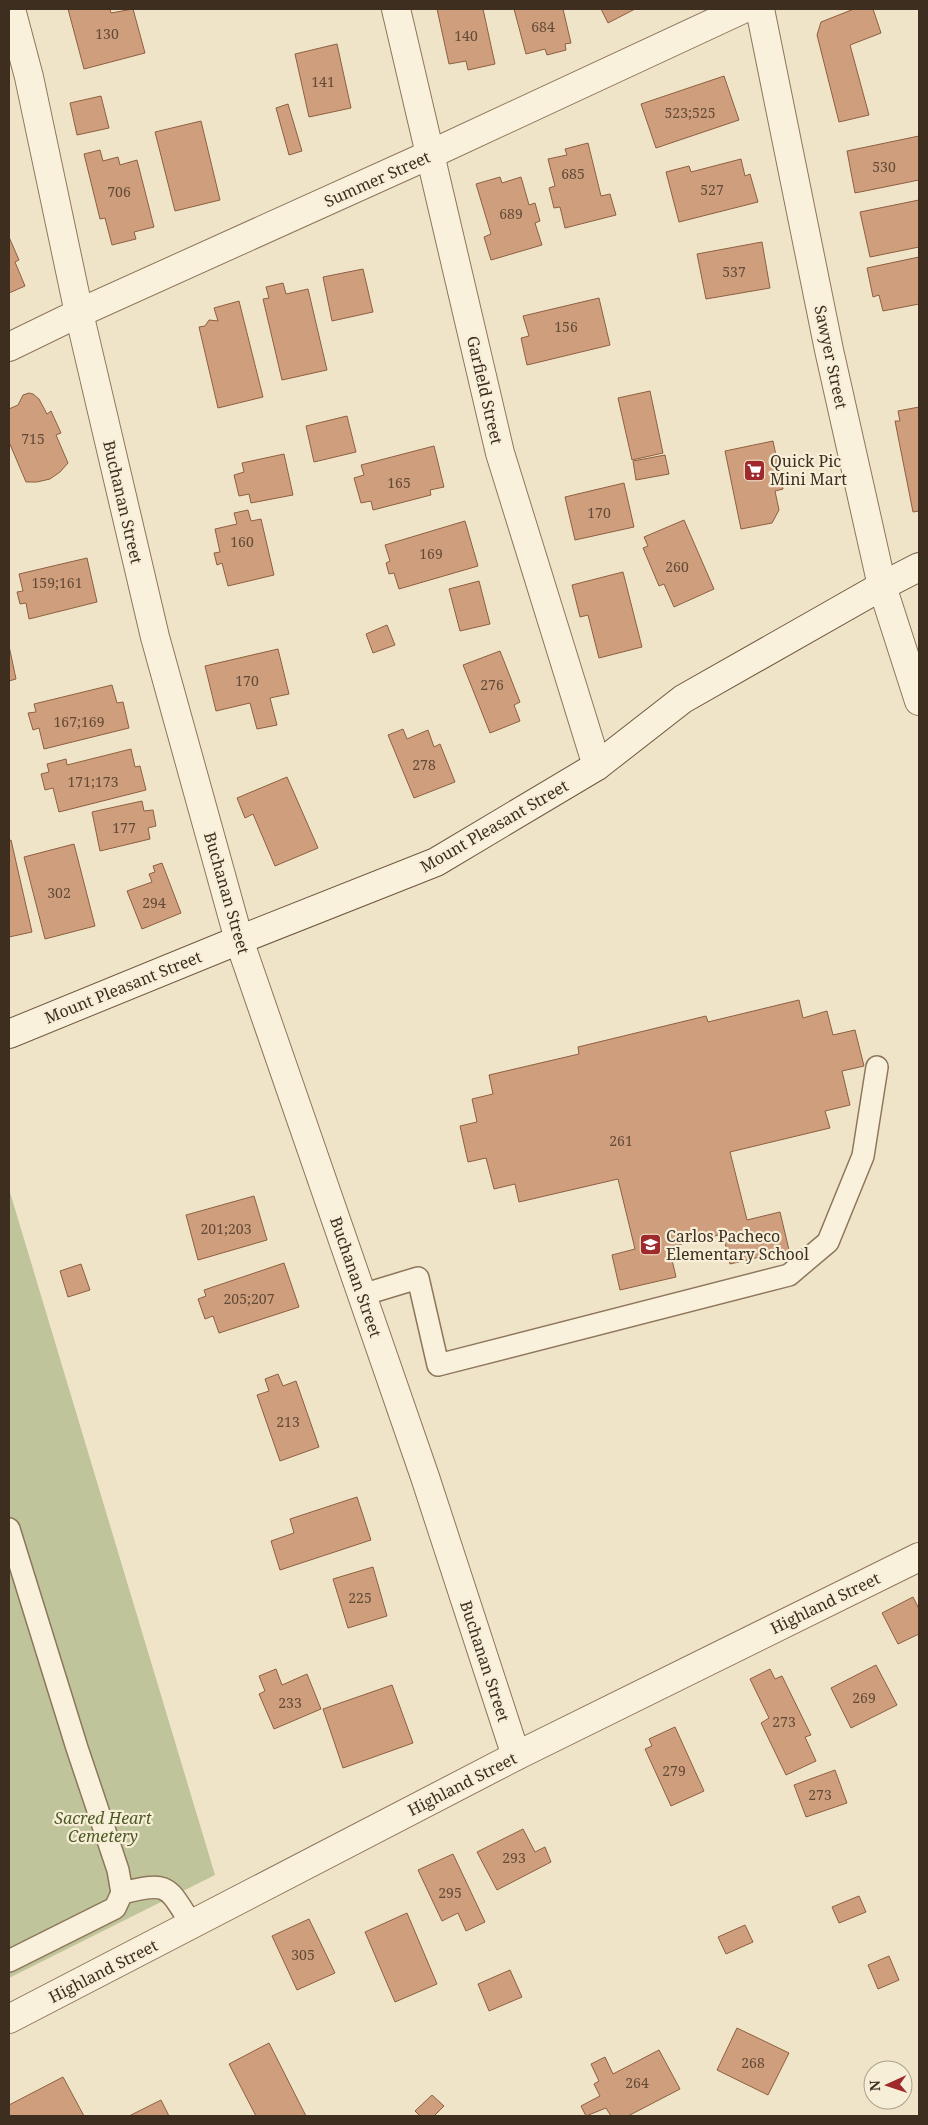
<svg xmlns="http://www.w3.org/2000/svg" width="928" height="2125" viewBox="0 0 928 2125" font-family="'Noto Serif',serif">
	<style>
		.cemetery { fill: #bfc49a }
		.building { fill: #cf9f7d; stroke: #8d5f41 }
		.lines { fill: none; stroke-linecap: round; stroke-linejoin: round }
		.service-casing { stroke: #8d765c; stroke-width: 24 }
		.minor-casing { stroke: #8d765c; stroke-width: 30 }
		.tertiary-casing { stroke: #8d765c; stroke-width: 30 }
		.secondary-casing { stroke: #6f573f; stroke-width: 30 }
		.service { stroke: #faf1dc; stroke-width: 21 }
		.minor { stroke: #faf1dc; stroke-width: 28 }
		.tertiary { stroke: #faf1dc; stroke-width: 28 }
		.secondary { stroke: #faf1dc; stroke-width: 28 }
		.labels { text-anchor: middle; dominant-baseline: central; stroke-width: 4.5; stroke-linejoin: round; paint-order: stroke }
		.number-label { font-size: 14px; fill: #624a37 }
		.street-label { font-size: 16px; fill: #3d2e20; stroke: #f7eed8 }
		.poi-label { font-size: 16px; fill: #3d2e20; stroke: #f7eed8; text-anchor: start }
		.park-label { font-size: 16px; font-style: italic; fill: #4d5a26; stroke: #f7eed8 }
	</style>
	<rect width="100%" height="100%" fill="#f0e4c8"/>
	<polygon class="cemetery" points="9,1189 215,1875 9,1978"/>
	<g class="building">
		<polygon points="68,9 110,9 111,13 133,9 145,53 84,69"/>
		<polygon points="437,9 483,9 495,64 468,70 466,61 449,64"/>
		<polygon points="514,9 563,9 571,43 565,44 566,50 547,55 545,49 526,54"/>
		<polygon points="601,9 635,9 608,23"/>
		<polygon points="854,9 873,9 881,33 850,45 869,115 839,122 817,35 821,22"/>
		<polygon points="337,44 351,108 309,117 295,54"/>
		<polygon points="724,76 739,120 656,148 641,104"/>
		<polygon points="101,96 109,128 77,135 70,103"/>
		<polygon points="288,104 302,151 289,155 276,108"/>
		<polygon points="201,121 220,200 175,211 155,132"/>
		<polygon points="919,136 919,180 855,193 847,151"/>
		<polygon points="588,143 601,196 610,194 616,215 565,228 560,207 554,208 549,188 555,186 548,159 567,155 565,149"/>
		<polygon points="100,150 103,161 118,157 120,165 137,160 154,227 134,232 136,239 112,245 105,218 100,219 84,154"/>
		<polygon points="741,159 745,176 750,174 758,202 679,222 666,172 689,166 691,172"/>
		<polygon points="500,177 502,183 521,177 529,205 535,203 540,221 535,223 542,245 491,260 484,237 491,234 476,184"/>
		<polygon points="919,200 919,247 870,257 860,212"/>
		<polygon points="9,237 19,260 15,262 25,286 9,293"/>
		<polygon points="762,242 770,288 706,299 697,254"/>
		<polygon points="919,257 919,304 883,311 879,295 873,297 867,268"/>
		<polygon points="363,269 373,312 332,321 323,277"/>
		<polygon points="283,283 286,294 308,289 327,370 282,380 263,299 269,298 266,287"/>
		<polygon points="599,298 610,345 527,365 521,338 529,336 523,316"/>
		<polygon points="239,301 263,397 218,408 199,327 205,326 209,320 218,321 214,308"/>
		<polygon points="650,391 663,453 632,460 618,398"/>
		<polygon points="29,393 33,394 39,399 47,414 51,411 61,433 56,435 68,463 60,472 50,479 37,482 26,482 9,442 9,409 18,405 23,395"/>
		<polygon points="919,407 919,511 913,512 895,421 900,421 898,411"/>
		<polygon points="347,416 356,452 314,462 306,426"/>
		<polygon points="773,441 783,489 775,491 779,510 772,523 741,529 725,451"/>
		<polygon points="434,446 444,487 430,490 431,495 373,510 371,501 361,503 354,478 364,475 361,465"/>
		<polygon points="284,454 293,495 251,503 249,494 239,496 234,475 244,472 242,463"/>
		<polygon points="665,455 669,474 636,480 633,461"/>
		<polygon points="624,483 634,527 575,540 565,497"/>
		<polygon points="248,510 251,521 261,519 274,575 228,586 222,563 217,565 214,553 220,552 215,529 237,524 234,513"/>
		<polygon points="684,520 714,589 674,607 664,584 659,586 643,548 648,546 644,537"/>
		<polygon points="465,521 478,566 399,589 394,573 389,574 386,563 390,561 385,545"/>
		<polygon points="87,558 97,602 29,619 26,603 20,604 17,592 23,591 19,574"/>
		<polygon points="623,572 642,647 599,658 588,615 580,617 572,585"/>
		<polygon points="479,581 490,624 460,631 449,589"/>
		<polygon points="387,625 395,645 373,653 366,634"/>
		<polygon points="9,646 16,679 9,681"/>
		<polygon points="278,649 289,694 270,698 277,725 257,729 250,703 216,711 205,666"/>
		<polygon points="500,651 520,702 514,705 520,721 490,733 463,665"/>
		<polygon points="112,685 117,703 123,702 129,728 44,749 39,728 33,730 28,713 36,712 34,704"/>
		<polygon points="403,729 407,739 428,730 434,747 440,744 455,782 414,798 388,735"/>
		<polygon points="131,749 135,767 140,766 146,790 59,812 53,788 45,790 41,774 49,772 47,764 66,759 67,765"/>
		<polygon points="287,777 318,848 275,866 253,814 245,818 237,798"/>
		<polygon points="142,801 144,811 153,810 156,826 148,828 150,839 100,851 92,812"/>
		<polygon points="11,840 32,932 9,937 9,841"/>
		<polygon points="74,844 95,926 45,939 24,857"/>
		<polygon points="162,863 181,913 142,929 127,891 152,882 149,874 155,872 153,866"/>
		<polygon points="799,1000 803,1018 827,1011 833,1035 855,1030 864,1066 842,1071 850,1105 825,1111 830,1128 730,1152 747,1220 780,1212 789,1250 730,1264 723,1234 669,1247 676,1277 620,1290 612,1255 635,1249 618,1179 519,1202 515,1184 494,1189 486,1158 468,1162 460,1126 477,1122 472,1099 493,1094 489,1075 579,1054 578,1047 706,1016 708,1022"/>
		<polygon points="254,1196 267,1240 198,1260 186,1215"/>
		<polygon points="284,1263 299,1307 219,1333 213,1316 205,1319 198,1299 206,1296 204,1290"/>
		<polygon points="81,1264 90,1290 68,1297 60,1271"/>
		<polygon points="278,1374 283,1386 296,1381 319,1447 280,1461 257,1395 269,1391 265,1379"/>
		<polygon points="357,1497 371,1540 280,1570 271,1541 294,1533 290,1519"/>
		<polygon points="373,1567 387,1616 348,1628 333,1579"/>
		<polygon points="913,1597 919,1609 919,1634 898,1644 882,1613"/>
		<polygon points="876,1665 897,1705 851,1728 831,1688"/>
		<polygon points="276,1669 282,1685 307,1674 321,1709 274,1729 259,1694 265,1691 259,1676"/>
		<polygon points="770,1669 775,1679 782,1676 811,1735 805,1737 816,1761 786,1775 761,1723 769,1718 750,1679"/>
		<polygon points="392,1685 413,1743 343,1768 323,1709"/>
		<polygon points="675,1727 704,1791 671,1806 645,1749 652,1746 649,1739"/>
		<polygon points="835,1770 847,1803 806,1817 794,1785"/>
		<polygon points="523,1829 535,1852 545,1847 551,1862 497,1890 477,1852"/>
		<polygon points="453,1854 485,1922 466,1931 458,1913 442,1921 418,1870"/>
		<polygon points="859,1896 866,1912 839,1923 832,1907"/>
		<polygon points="407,1913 437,1984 395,2002 365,1932"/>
		<polygon points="309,1919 335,1973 297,1990 272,1936"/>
		<polygon points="745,1925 753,1942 726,1954 718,1937"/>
		<polygon points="889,1956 899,1980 878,1989 868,1965"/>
		<polygon points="510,1970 522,1997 489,2011 478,1984"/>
		<polygon points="737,2028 789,2053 768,2095 717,2070"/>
		<polygon points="269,2043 306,2116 256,2116 229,2064"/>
		<polygon points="659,2050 680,2089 628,2116 611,2116 606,2108 586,2116 581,2106 600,2096 594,2084 599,2081 591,2064 605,2057 613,2074"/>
		<polygon points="63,2077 84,2116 9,2116 9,2105"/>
		<polygon points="432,2095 444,2106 434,2116 420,2116 415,2111"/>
		<polygon points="161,2100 169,2116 129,2116"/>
	</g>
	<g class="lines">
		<defs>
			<g id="service">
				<polyline points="362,1295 418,1278 438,1365 789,1275 828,1242 863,1156 877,1067"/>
				<polyline points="9,1529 77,1748 118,1870 122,1893"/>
				<path d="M 9,1961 L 115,1908 L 122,1893 C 170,1881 167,1886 192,1925"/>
			</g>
			<g id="minor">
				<polyline points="11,9 29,77 79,313 155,637 239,940 425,1477 516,1756"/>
				<polyline points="396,9 500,453 597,766"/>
				<polyline points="9,347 79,313 431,154 743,9"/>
				<polyline points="9,2019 516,1756 919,1557"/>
			</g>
			<polyline id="tertiary" points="760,9 829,350 882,586 919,701"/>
			<polyline id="secondary" points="9,1034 239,940 436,862 597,766 683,699 882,586 919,567"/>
		</defs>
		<use href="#service" class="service-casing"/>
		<use href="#minor" class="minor-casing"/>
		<use href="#tertiary" class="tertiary-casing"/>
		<use href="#secondary" class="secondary-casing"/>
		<use href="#service" class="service"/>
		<use href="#minor" class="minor"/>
		<use href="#tertiary" class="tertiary"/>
		<use href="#secondary" class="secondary"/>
	</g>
	<defs>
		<symbol id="supermarket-square" viewBox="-11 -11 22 22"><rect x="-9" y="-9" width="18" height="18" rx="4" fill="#9e2a2b" stroke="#f7eed8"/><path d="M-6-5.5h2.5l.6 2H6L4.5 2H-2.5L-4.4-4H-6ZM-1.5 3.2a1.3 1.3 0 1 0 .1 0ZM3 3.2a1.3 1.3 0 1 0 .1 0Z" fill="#fff"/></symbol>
		<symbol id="school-square" viewBox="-11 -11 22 22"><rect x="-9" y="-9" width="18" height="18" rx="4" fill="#9e2a2b" stroke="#f7eed8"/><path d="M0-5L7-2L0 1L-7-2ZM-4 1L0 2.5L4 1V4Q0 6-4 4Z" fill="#fff"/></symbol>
	</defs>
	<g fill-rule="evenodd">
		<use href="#supermarket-square" x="742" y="458" width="25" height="25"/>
		<use href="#school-square" x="638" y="1232" width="25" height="25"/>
	</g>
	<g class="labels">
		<g class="number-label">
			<text x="543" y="26">684</text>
			<text x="107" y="33">130</text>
			<text x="466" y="35">140</text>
			<text x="323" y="81">141</text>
			<text x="690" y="112">523;525</text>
			<text x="884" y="166">530</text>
			<text x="573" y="173">685</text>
			<text x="712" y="189">527</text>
			<text x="119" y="191">706</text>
			<text x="511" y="213">689</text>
			<text x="734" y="271">537</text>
			<text x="566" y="326">156</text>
			<text x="33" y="438">715</text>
			<text x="399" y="482">165</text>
			<text x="599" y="512">170</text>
			<text x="242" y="541">160</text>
			<text x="431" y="553">169</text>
			<text x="677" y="566">260</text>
			<text x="57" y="582">159;161</text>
			<text x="247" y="680">170</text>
			<text x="492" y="684">276</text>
			<text x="79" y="721">167;169</text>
			<text x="424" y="764">278</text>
			<text x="93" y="781">171;173</text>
			<text x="124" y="827">177</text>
			<text x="59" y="892">302</text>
			<text x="154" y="902">294</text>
			<text x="621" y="1140">261</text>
			<text x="226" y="1228">201;203</text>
			<text x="249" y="1298">205;207</text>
			<text x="288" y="1421">213</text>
			<text x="360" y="1597">225</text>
			<text x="864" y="1697">269</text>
			<text x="290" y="1702">233</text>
			<text x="784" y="1721">273</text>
			<text x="674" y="1770">279</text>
			<text x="820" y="1794">273</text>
			<text x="514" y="1857">293</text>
			<text x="450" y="1892">295</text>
			<text x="303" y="1954">305</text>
			<text x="753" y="2062">268</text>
			<text x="637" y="2082">264</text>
		</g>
		<g class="street-label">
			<text transform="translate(377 179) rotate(-24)">Summer Street</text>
			<text transform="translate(831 357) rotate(78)">Sawyer Street</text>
			<text transform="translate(485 390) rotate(77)">Garfield Street</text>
			<text transform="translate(123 502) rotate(77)">Buchanan Street</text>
			<text transform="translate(494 826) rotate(-30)">Mount Pleasant Street</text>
			<text transform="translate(227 893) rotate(74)">Buchanan Street</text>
			<text transform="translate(123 987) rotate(-22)">Mount Pleasant Street</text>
			<text transform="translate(356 1277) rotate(71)">Buchanan Street</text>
			<text transform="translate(825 1603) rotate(-26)">Highland Street</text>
			<text transform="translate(485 1661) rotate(72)">Buchanan Street</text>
			<text transform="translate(462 1784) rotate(-27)">Highland Street</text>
			<text transform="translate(103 1971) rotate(-27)">Highland Street</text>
		</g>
		<g class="poi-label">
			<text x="770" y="461">Quick Pic<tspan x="770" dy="18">Mini Mart</tspan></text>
			<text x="666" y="1236">Carlos Pacheco<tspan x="666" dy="18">Elementary School</tspan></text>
		</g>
		<g class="park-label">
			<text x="103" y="1818">Sacred Heart<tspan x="103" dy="18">Cemetery</tspan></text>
		</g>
	</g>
	<rect width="928" height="2125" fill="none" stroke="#3d2e20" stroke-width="20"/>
	<g transform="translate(888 2085) rotate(267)"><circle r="24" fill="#f7eed8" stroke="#ada18e"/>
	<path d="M0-4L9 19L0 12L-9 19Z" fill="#9e2a2b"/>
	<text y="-8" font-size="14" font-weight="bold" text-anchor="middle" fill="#3d2e20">N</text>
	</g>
</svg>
